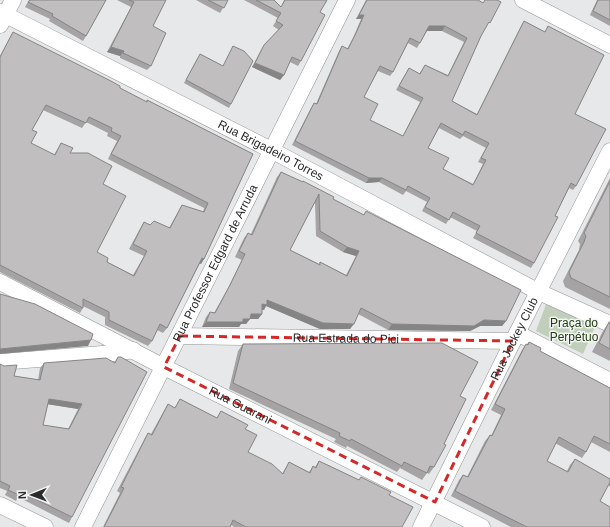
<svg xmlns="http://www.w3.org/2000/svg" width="610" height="527" viewBox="0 0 610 527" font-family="Helvetica,sans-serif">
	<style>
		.green { fill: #c1ceba }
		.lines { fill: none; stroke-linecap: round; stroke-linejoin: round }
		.minor-casing { stroke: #949597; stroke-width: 17 }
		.minor { stroke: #fff; stroke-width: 16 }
		.wall { fill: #a5a3a3; fill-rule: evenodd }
		.shaded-wall { fill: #868585 }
		.building { fill: #c0bebe; stroke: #868585; fill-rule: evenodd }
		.marked { fill: none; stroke: #d62828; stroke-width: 3; stroke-dasharray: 8 5; stroke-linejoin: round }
		.labels { text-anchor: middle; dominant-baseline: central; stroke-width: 3; stroke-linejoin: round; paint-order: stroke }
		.street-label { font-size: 12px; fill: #2b2b2c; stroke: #f4f5f7 }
		.park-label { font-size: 12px; fill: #223e0f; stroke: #f4f5f7 }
	</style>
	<rect width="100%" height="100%" fill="#e7e8e9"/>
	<polygon class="green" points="548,299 598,320 583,354 536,331"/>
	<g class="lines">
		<defs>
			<g id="minor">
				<polyline points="523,0 610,45"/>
				<path id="s1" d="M 0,12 L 273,151 L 539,292 L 610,324"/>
				<polyline points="0,25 13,0"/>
				<path id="s2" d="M 0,282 L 164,367 L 482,527"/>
				<polyline points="517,333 610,381"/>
				<path id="s3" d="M 180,336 L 513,341"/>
				<polyline points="0,362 115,353 133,350"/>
				<polyline points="0,505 45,527"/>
				<path id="s4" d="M 83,527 L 347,0"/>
				<path id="s5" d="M 421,527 L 513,341 L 610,151"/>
			</g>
		</defs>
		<use href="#minor" class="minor-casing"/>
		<use href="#minor" class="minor"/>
	</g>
	<g class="wall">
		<polygon points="29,0 106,0 86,36 83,41 49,21 50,19 25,7"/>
		<polygon points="117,0 166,0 153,26 151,66 147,70 120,58 120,56 107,52 131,7"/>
		<polygon points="196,0 228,0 220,13"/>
		<polygon points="244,0 274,0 281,7 284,0 327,0 320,12 301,61 298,66 290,62 284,75 280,80 252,67 261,50 264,45 279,30 273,26 278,18"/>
		<path d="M 366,0 L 478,0 L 487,27 L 486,27 L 481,36 L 452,101 L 477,114 L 521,26 L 524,21 L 545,32 L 548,26 L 575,114 L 576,186 L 573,190 L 569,188 L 555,216 L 534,263 L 531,268 L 473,238 L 477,231 L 450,217 L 446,224 L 422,211 L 427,202 L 406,191 L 403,195 L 379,182 L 366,183 L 292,145 L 311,108 L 314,103 L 316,104 L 339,51 L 342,46 L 347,49 L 353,38 L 361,19 L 356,19 ZM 427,31 L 442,31 L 464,42 L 448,75 L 425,65 L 419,74 L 409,68 L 406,73 L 396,90 L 420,102 L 403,136 L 370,120 L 364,97 L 378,71 L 390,76 L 393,72 L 408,43 L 417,48 L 420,43 ZM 439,128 L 460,139 L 463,136 L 486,148 L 478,162 L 483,164 L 473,184 L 443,169 L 428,148 Z"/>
		<polygon points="597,0 610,0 610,26 590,15"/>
		<path d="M 13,32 L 146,102 L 147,100 L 253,154 L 204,259 L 201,264 L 200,263 L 167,328 L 163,333 L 157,330 L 152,341 L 148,346 L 105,325 L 105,317 L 83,306 L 83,308 L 80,313 L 0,272 L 0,56 L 10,37 ZM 43,110 L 82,128 L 86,122 L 108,133 L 107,136 L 117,141 L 108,159 L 204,208 L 203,212 L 182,205 L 169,228 L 150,225 L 144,222 L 141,227 L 129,249 L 144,256 L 133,275 L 107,262 L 97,252 L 103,184 L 70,153 L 61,143 L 54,155 L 31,143 L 32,130 Z"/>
		<polygon points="233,46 231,104 229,108 184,83 200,54 223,66"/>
		<path d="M 281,172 L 333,199 L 506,321 L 502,326 L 480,326 L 470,331 L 388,330 L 358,314 L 350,329 L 320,329 L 266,306 L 264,310 L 262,310 L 262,314 L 258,319 L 250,319 L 246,324 L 241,324 L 239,327 L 202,327 L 206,317 L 210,312 L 214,313 L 227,290 L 242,260 L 235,257 L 244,238 L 248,233 L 251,234 L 277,177 ZM 315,202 L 316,236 L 343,252 L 356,256 L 346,275 L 320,262 L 319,264 L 290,250 Z"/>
		<polygon points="610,178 610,309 565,287 563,281 579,250 580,244 578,241"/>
		<polygon points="609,322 610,322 610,361 592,352 603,331"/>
		<polygon points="529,342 540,351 610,388 610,452 591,442 586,452 582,458 555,443 547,461 567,471 570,465 575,459 610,479 610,487 608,485 600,501 610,527 511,527 451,496 459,480 463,475 467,477 485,441 490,435 491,436 501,415 491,410 522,350 526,344 527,344"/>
		<polygon points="243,344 460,396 444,444 434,467 429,474 427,473 422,480 400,468 397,472 347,446 346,448 334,442 336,439 229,389 238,351"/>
		<path d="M 118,357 L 72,517 L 69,523 L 18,497 L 16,501 L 5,495 L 7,491 L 0,488 L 0,364 L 14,376 L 38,380 L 40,368 L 44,363 L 114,363 ZM 48,404 L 78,409 L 68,429 L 43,425 Z"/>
		<polygon points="180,399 217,418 221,411 245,429 248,452 282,474 289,462 309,472 313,466 315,467 319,461 359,480 361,477 389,495 402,527 234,527 231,525 230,527 103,527 120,493 117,491 145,438 148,433 151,434 165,409 168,404 175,408"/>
	</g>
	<g class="shaded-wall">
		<polygon points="359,15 364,15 361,19 356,19"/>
		<polygon points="429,26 445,26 442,31 426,31"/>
		<polygon points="111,47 124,51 120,56 107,52"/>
		<polygon points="255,63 284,75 280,80 252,67"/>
		<polygon points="369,178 382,178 379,182 366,183"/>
		<polygon points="347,247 359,251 356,256 343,252"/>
		<polygon points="202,258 204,259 201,264 199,263"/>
		<polygon points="267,300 354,324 350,329 320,329 266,306 264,310 258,309 262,304"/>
		<polygon points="251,314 262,314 258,319 250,319 246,324 241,324 239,327 202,327 206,322 243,319"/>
		<polygon points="484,320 506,321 502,326 480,326 470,331 388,330 392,324"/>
		<polygon points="91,340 88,346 0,354 0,349"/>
		<polygon points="49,399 82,404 78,409 46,404"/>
	</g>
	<g class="building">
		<polygon points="30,0 106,0 86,36 52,16 53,14 28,2"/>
		<polygon points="129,0 166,0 153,26 166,33 151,66 123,53 124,51 111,47 134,2"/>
		<polygon points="208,0 228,0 224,8"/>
		<polygon points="256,0 274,0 281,7 285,0 327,0 320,12 325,15 301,61 292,57 284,75 255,63 264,45 283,25 276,21 281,13"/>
		<path d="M 367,0 L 478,0 L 483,3 L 485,0 L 497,0 L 501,2 L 490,23 L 489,22 L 481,36 L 452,101 L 477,115 L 524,21 L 545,32 L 548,26 L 604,55 L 575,114 L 606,129 L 576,186 L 571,183 L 555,216 L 558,217 L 534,263 L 476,233 L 480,226 L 453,212 L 449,220 L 425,207 L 430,198 L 408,186 L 406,190 L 382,178 L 369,178 L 295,141 L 314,103 L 317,104 L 342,46 L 348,49 L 356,33 L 364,15 L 359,15 ZM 429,26 L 445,26 L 467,38 L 448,76 L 425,65 L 420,74 L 409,68 L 399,86 L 423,98 L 403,136 L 370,120 L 378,104 L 364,97 L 380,66 L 393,72 L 410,38 L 420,43 ZM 441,123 L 463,135 L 465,131 L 489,143 L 481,158 L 486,160 L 473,185 L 443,169 L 449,158 L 428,148 Z"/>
		<polygon points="598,0 610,0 610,20 593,11"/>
		<path d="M 13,32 L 109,80 L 120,86 L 120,88 L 147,102 L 147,100 L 253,154 L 204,259 L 202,258 L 167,328 L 160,324 L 152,341 L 109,320 L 109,312 L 83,299 L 83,308 L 0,265 L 0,57 ZM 46,105 L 86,123 L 89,117 L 112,128 L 111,131 L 121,136 L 111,154 L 208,203 L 204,212 L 182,205 L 170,228 L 154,221 L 150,225 L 144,222 L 133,244 L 147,251 L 134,276 L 107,262 L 108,258 L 97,252 L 126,196 L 103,184 L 112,166 L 88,153 L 70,153 L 73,148 L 61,143 L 55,155 L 31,143 L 37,132 L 32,130 Z"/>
		<polygon points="233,46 244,51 253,61 231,104 186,80 200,54 223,66"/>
		<path d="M 281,172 L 303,182 L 303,181 L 334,197 L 333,199 L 364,215 L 366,211 L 521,290 L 506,321 L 484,320 L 474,326 L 392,324 L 361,308 L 354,324 L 323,323 L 267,300 L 267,305 L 262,304 L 262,314 L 251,314 L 250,319 L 243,319 L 243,322 L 206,322 L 210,312 L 215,313 L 230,285 L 245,254 L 239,251 L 248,233 L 252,235 ZM 319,194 L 320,231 L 347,247 L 359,251 L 347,276 L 320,262 L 320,265 L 290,250 Z"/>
		<polygon points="610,181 610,297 571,278 569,272 584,242 586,236 584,233"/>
		<polygon points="0,294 35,304 93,334 91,340 0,349"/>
		<polygon points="609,322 610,322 610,349 599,343"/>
		<polygon points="529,342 541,348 540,351 610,388 610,444 594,436 586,452 559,437 547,461 568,472 575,459 610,479 610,482 600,501 610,507 610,527 527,527 455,491 463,475 468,477 490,435 492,436 505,409 495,404 526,344 528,345"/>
		<polygon points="442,343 478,362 460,396 466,399 444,444 446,445 434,467 430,466 427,473 404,462 402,466 351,439 350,441 339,436 340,433 233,383 243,344"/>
		<path d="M 118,357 L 121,357 L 147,372 L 72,517 L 21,492 L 19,495 L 8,490 L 10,486 L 0,481 L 0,364 L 4,366 L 17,365 L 14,376 L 40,380 L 44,363 L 106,358 L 115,363 ZM 49,399 L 82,404 L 69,429 L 43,425 Z"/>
		<polygon points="180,399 217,418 221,411 248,425 245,429 257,435 248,452 272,464 283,474 289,462 310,473 313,466 316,468 319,461 359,480 361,477 391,492 389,495 413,507 402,527 246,527 233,520 230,527 104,527 124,488 121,487 148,433 152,435 168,404 175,408"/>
	</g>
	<path class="marked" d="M 180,336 L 513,341 L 435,502 L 164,367 Z"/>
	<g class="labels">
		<g class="street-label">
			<text stroke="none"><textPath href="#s1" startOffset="304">Rua Brigadeiro Torres</textPath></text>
			<text stroke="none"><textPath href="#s4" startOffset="295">Rua Professor Edgard de Arruda</textPath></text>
			<text stroke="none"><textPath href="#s3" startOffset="166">Rua Estrada do Pici</textPath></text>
			<text stroke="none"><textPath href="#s5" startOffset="210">Rua Jockey Club</textPath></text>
			<text stroke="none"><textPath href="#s2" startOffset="270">Rua Guarani</textPath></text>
		</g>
		<g class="park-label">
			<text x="574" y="323">Praça do<tspan x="574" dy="14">Perpétuo</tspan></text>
		</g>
	</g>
	<g transform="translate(32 495) rotate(269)" stroke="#f4f5f7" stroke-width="3" paint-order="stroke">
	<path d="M0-3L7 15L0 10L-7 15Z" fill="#2b2b2c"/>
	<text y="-6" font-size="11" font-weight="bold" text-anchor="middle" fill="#2b2b2c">N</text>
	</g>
</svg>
